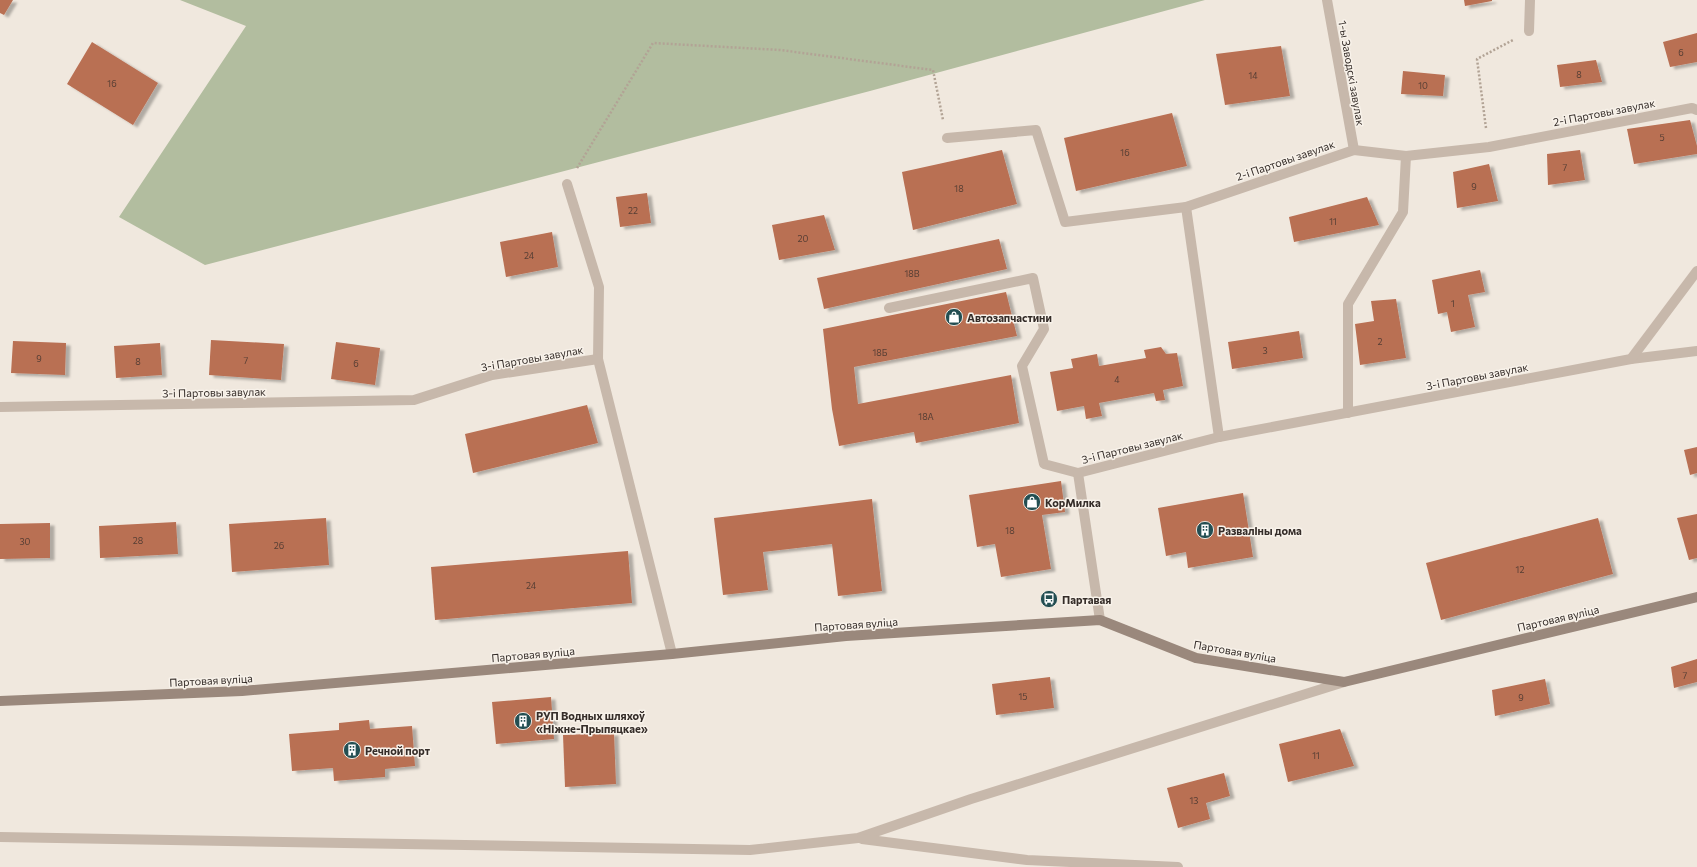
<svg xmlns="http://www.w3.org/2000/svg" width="1697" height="867" viewBox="0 0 1697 867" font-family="Commissioner,sans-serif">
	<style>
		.green { fill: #b2bd9f }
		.building { fill: #b96f53; filter: url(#shadow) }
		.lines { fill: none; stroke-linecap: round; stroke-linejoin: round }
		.path { stroke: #b2a395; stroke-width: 2.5; stroke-dasharray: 2 2; stroke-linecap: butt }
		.lane { stroke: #c7b8ab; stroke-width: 10 }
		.street { stroke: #c7b8ab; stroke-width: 10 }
		.secondary { stroke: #9a887c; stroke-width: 10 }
		.labels { text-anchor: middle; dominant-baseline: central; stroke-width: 3; stroke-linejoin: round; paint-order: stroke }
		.number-label { font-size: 9px; fill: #563e34 }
		.street-label { font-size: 11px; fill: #352d29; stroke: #f8f2ea }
		.poi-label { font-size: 11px; font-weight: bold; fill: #352d29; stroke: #f8f2ea; text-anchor: start }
	</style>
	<defs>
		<filter id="shadow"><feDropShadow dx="4.5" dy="2.5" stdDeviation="1" flood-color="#0004"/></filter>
	</defs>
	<rect width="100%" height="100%" fill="#f0e8de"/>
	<polygon class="green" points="180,0 1205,0 870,91 205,265 119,217 246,26"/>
	<g class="building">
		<polygon points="0,0 13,0 4,15 0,13"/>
		<polygon points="1464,0 1492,0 1492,1 1465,6"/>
		<polygon points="1697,33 1697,62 1670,67 1663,42"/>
		<polygon points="92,42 158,83 133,125 67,84"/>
		<polygon points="1281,46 1290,96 1225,105 1216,54"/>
		<polygon points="1596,60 1602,82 1560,87 1557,65"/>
		<polygon points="1403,71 1445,75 1443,96 1401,94"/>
		<polygon points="1172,113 1187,166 1076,191 1064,138"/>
		<polygon points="1690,120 1697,146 1697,154 1634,164 1627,129"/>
		<polygon points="1002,150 1017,204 913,230 902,172"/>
		<polygon points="1580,150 1585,180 1548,185 1547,154"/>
		<polygon points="1489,164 1498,201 1457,208 1453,172"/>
		<polygon points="647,193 651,223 620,227 616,197"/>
		<polygon points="1367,197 1379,225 1294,242 1289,217"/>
		<polygon points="824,215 835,250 779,260 772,225"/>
		<polygon points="552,232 558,267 506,277 500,242"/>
		<polygon points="999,239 1007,269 824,309 817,278"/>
		<polygon points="1480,270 1485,292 1468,295 1475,327 1451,332 1447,312 1438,314 1432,280"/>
		<polygon points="1006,292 1017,336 854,367 858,404 1011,375 1019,423 916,443 914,432 839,446 832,409 823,329"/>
		<polygon points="1396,299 1406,358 1360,365 1355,324 1374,321 1371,301"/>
		<polygon points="1299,331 1303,358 1232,369 1228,342"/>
		<polygon points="211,340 284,344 281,380 209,375"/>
		<polygon points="13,341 66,343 65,375 11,373"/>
		<polygon points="336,342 380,348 375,385 331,379"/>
		<polygon points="160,343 162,375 116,378 114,346"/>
		<polygon points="1161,347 1166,354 1177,353 1183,386 1163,390 1165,400 1156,401 1154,393 1099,403 1102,416 1086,419 1084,406 1057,411 1050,372 1073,368 1071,359 1097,354 1099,366 1146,358 1144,350"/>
		<polygon points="587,405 598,443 473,473 465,434"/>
		<polygon points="1697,447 1697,473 1690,475 1684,450"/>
		<polygon points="1061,481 1065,512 1042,515 1051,569 1001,577 995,544 977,547 969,495"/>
		<polygon points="1243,493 1253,557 1188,568 1186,552 1166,556 1158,508"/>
		<polygon points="872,499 882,591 838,596 832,544 763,552 768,590 723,595 714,518"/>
		<polygon points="1697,514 1697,558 1689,560 1677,518"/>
		<polygon points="326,518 329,565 232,572 229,524"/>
		<polygon points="1598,518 1613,574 1441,620 1426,563"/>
		<polygon points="176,522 178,554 100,558 99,526"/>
		<polygon points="50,523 50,558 0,559 0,524"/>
		<polygon points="628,551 632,603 435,620 431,567"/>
		<polygon points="1697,659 1697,682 1674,688 1671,667"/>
		<polygon points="1050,677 1054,708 996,715 992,684"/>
		<polygon points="1545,679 1550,704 1495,716 1492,690"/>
		<polygon points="551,697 554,739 496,744 492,702"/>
		<polygon points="369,720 370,729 412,726 415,766 385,769 385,777 334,781 333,768 292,771 289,734 339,730 339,723"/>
		<polygon points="1340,729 1354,766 1288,782 1279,744"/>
		<polygon points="614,733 616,784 565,787 563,735"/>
		<polygon points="1224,773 1230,796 1206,803 1210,819 1178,828 1167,788"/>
	</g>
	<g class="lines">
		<g class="path">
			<polyline points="1486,128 1477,59 1513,40"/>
			<polyline points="577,168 653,43 780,50 933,70 943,120"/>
		</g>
		<g class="lane">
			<polyline points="567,184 599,287 598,359"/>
			<polyline points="1186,207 1219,437"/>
			<polyline points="889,308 1033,278 1044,329 1022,366 1044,464 1078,473"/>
			<polyline points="1631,359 1697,351"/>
			<polyline points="1348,413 1348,304 1403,212 1406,156"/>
			<polyline points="0,837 750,850 858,838 971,799 1344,682"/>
			<polyline points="862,839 1027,860 1178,867"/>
		</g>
		<g class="street">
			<polyline points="1327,0 1354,150"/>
			<polyline points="1529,31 1530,0"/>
			<polyline points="947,138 1036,130 1065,222 1186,207 1354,150 1406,156 1489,147 1692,108 1697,110"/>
			<polyline points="0,407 414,400 492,375 598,359 672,654"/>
			<polyline points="1100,620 1078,473 1219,437 1631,359 1697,271"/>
		</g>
		<polyline class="secondary" points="0,701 242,691 672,654 846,636 1100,620 1196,658 1344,682 1697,597"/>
	</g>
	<defs>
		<symbol id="shop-disc" viewBox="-11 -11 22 22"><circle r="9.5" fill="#234e52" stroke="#f8f2ea"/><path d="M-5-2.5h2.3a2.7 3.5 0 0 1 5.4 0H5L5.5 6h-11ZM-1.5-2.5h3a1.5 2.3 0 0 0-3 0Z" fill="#fff"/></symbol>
		<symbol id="building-disc" viewBox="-11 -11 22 22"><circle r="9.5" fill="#234e52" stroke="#f8f2ea"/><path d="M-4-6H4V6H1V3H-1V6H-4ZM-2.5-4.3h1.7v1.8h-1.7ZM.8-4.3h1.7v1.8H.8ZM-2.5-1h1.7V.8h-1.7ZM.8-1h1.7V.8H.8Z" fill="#fff"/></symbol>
		<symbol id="bus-disc" viewBox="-11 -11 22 22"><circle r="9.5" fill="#234e52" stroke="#f8f2ea"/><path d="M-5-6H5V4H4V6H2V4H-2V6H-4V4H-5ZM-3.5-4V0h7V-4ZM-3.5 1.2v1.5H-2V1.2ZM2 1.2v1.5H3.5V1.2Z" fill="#fff"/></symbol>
	</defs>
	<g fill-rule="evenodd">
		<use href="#shop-disc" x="944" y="307" width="20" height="20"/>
		<use href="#shop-disc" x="1022" y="492" width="20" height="20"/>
		<use href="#building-disc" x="1195" y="520" width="20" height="20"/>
		<use href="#bus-disc" x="1039" y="589" width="20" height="20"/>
		<use href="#building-disc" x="513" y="711" width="20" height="20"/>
		<use href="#building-disc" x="342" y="740" width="20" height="20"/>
	</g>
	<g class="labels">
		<g class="number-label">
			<text x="1681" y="52">6</text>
			<text x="1579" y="74">8</text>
			<text x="1253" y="75">14</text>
			<text x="112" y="83">16</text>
			<text x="1423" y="85">10</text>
			<text x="1662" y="137">5</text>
			<text x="1125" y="152">16</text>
			<text x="1565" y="167">7</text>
			<text x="1474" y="186">9</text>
			<text x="959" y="188">18</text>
			<text x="633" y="210">22</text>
			<text x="1333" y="221">11</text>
			<text x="803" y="238">20</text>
			<text x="529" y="255">24</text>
			<text x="912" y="273">18В</text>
			<text x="1453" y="303">1</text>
			<text x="1380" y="341">2</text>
			<text x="1265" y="350">3</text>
			<text x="880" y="352">18Б</text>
			<text x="39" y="358">9</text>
			<text x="246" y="360">7</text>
			<text x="138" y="361">8</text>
			<text x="356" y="363">6</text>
			<text x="1117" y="379">4</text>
			<text x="926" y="416">18А</text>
			<text x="1010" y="530">18</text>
			<text x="138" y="540">28</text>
			<text x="25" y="541">30</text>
			<text x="279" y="545">26</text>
			<text x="1520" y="569">12</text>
			<text x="531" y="585">24</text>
			<text x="1685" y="675">7</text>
			<text x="1023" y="696">15</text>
			<text x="1521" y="697">9</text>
			<text x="1316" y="755">11</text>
			<text x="1194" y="800">13</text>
		</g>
		<g class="street-label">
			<text transform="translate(1352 73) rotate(80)">1-ы Заводскі завулак</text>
			<text transform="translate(1604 112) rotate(-11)">2-і Партовы завулак</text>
			<text transform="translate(1285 160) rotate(-19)">2-і Партовы завулак</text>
			<text transform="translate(532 358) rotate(-10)">3-і Партовы завулак</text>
			<text transform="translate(1477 376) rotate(-11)">3-і Партовы завулак</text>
			<text transform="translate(214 392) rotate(-1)">3-і Партовы завулак</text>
			<text transform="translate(1132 447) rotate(-14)">3-і Партовы завулак</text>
			<text transform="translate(1558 618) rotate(-13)">Партовая вуліца</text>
			<text transform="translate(856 624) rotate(-4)">Партовая вуліца</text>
			<text transform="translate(1235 651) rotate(10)">Партовая вуліца</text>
			<text transform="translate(533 654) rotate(-5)">Партовая вуліца</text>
			<text transform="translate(211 680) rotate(-3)">Партовая вуліца</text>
		</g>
		<g class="poi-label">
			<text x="967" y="317">Автозапчастини</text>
			<text x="1045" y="502">КорМилка</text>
			<text x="1218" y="530">Разваліны дома</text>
			<text x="1062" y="599">Партавая</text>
			<text x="536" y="715">РУП Водных шляхоў<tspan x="536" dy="13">«Ніжне-Прыпяцкае»</tspan></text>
			<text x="365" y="750">Речной порт</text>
		</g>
	</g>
</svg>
